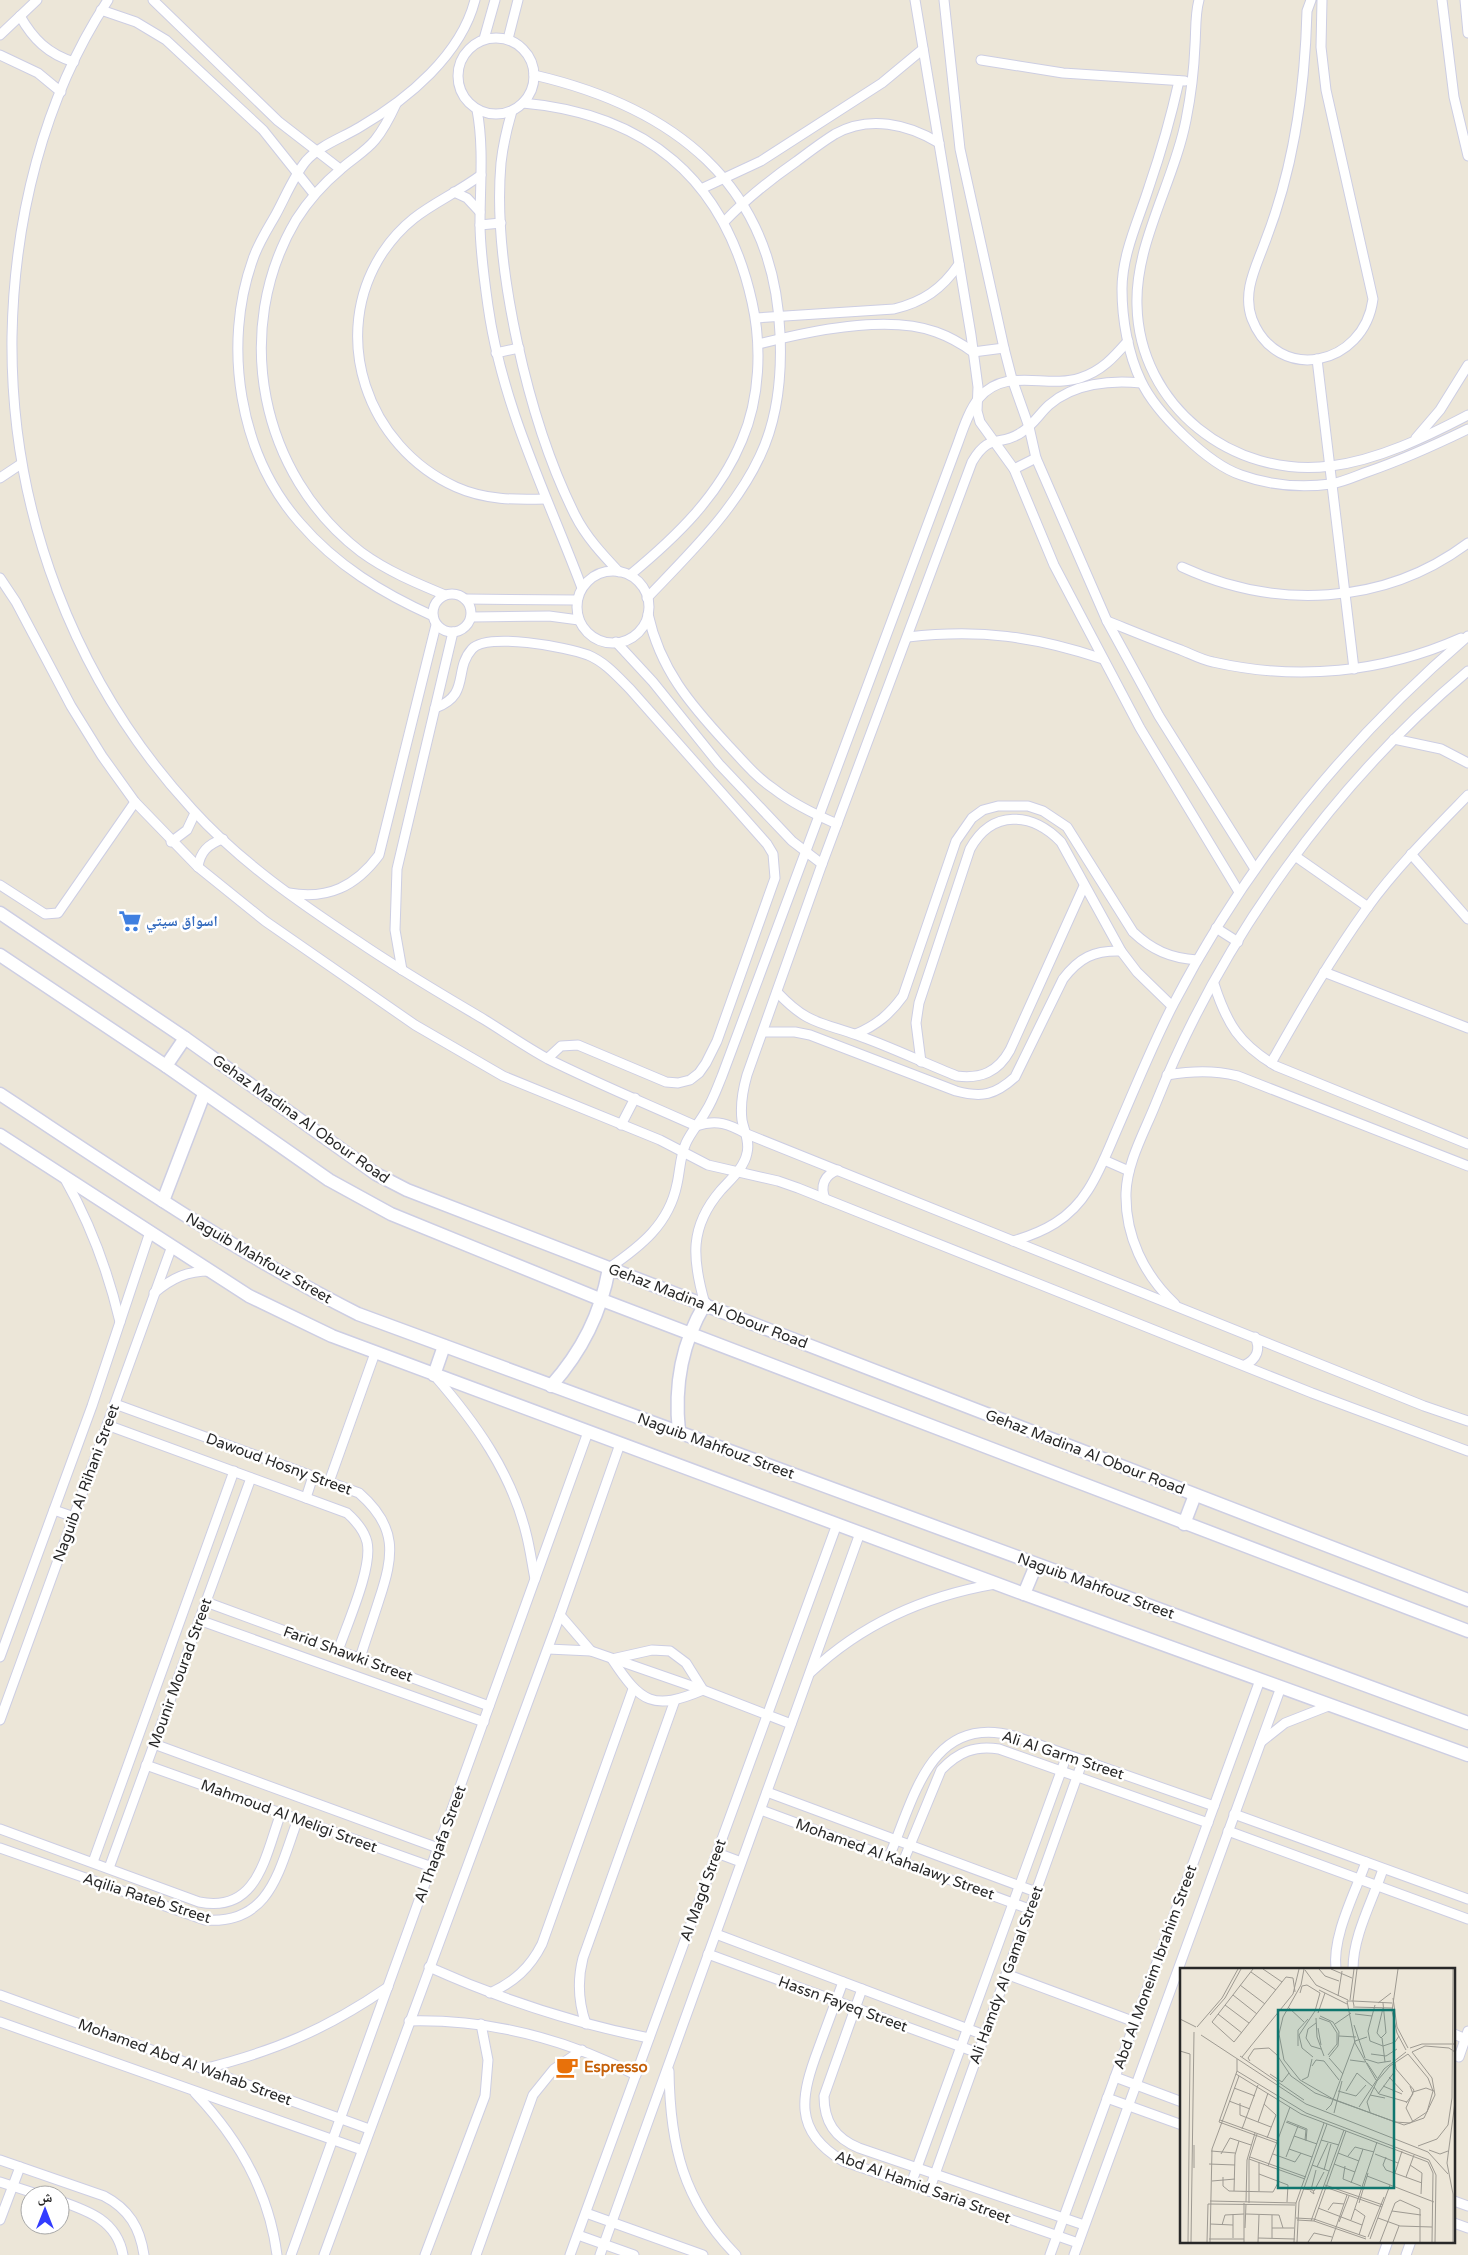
<svg xmlns="http://www.w3.org/2000/svg" width="1468" height="2255" viewBox="0 0 1468 2255" font-family="'Varela Round','Noto Naskh Arabic',sans-serif">
	<style>
		.lines { fill: none; stroke-linecap: round; stroke-linejoin: round }
		.street-casing { stroke: #cdcee3; stroke-width: 11 }
		.secondary-casing { stroke: #cdcee3; stroke-width: 15 }
		.street { stroke: #fff; stroke-width: 9 }
		.secondary { stroke: #fff; stroke-width: 12 }
		.labels { text-anchor: middle; dominant-baseline: central; stroke-width: 5; stroke-linejoin: round; paint-order: stroke }
		.shop-label { font-size: 15px; font-weight: bold; fill: #366cbe; stroke: #fff; text-anchor: start }
		.street-label { font-size: 15px; fill: #282828; stroke: #fff }
		.food-label { font-size: 15px; font-weight: bold; fill: #c56008; stroke: #fff; text-anchor: start }
		.inset-road { fill: none; stroke: #9e9a92; stroke-width: 1 }
		.view { fill: #0f766e; fill-opacity: 0.15; stroke: #0f766e; stroke-width: 2.5 }
		.inset-edge { fill: none; stroke: #282828; stroke-width: 2.5 }
	</style>
	<rect width="100%" height="100%" fill="#ece6d8"/>
	<g class="lines">
		<defs>
			<g id="street">
				<path d="M 108,0 C 43,99 14,220 12,337 C 10,511 74,681 192,809 C 240,862 300,903 359,942 C 400,970 443,995 485,1020 C 506,1033 526,1047 548,1059 C 596,1083 647,1104 696,1126 C 717,1119 729,1124 747,1134 L 1424,1406 L 1468,1421"/>
				<polyline points="153,0 278,121 340,169"/>
				<polyline points="915,0 971,335 978,387 977,411 980,422 1014,469 1054,565 1140,728 1239,892"/>
				<polyline points="944,0 960,149 1004,348 1012,379 1029,427 1036,458 1107,621 1159,716 1255,869"/>
				<path d="M 1199,0 C 1195,14 1196,31 1195,45 C 1194,70 1191,95 1186,120 C 1174,182 1135,243 1137,305 C 1139,406 1233,479 1331,466 C 1378,460 1426,437 1468,415"/>
				<path d="M 1311,0 L 1307,11 C 1305,90 1294,168 1265,242 C 1256,267 1242,292 1252,319 C 1277,384 1364,367 1373,299 L 1326,90 L 1321,47 L 1322,0"/>
				<polyline points="1442,0 1454,97 1468,156"/>
				<polyline points="1465,0 1468,33"/>
				<polyline points="101,10 136,22 166,40 263,130 314,194"/>
				<path d="M 20,16 C 33,39 48,54 74,62"/>
				<polyline points="0,35 37,0"/>
				<circle cx="496" cy="76" r="38"/>
				<polyline points="484,39 495,0"/>
				<polyline points="508,39 518,0"/>
				<polyline points="0,55 38,73 61,92"/>
				<polyline points="981,60 1063,73 1185,81"/>
				<path d="M 534,75 C 672,107 774,183 780,334 C 782,376 778,418 760,456 C 735,510 688,555 647,598"/>
				<path d="M 1179,81 C 1171,117 1161,152 1149,187 C 1139,219 1122,254 1122,289 C 1122,319 1128,354 1141,381 C 1156,413 1208,464 1241,475 C 1269,485 1301,488 1331,484 C 1343,482 1356,476 1367,472 C 1402,460 1435,445 1468,429"/>
				<path d="M 523,103 C 647,114 725,180 752,302 C 762,346 760,398 742,440 C 719,496 676,537 630,575"/>
				<path d="M 396,104 C 390,117 384,129 375,140 C 365,152 352,159 341,169 C 323,184 308,201 296,220 C 231,330 260,475 361,552 C 387,571 416,583 445,595"/>
				<path d="M 477,110 C 484,147 480,185 480,223 C 480,250 484,278 488,306 C 502,406 547,495 582,588"/>
				<path d="M 512,111 C 507,128 503,145 501,163 C 492,265 529,423 575,515 C 586,537 603,555 619,572"/>
				<path d="M 481,175 C 443,203 412,209 383,252 C 328,335 367,447 456,487 C 485,500 515,500 546,499"/>
				<polyline points="703,188 761,161 882,83 923,49"/>
				<polyline points="454,192 467,198 480,212"/>
				<path d="M 724,222 C 746,199 771,179 797,161 C 809,152 822,142 835,134 C 869,115 908,124 939,143"/>
				<polyline points="480,225 501,223"/>
				<path d="M 756,318 L 894,309 C 923,302 942,289 959,264"/>
				<path d="M 759,344 C 809,331 887,314 936,332 C 950,337 962,344 973,352 L 1004,348"/>
				<polyline points="496,353 519,348"/>
				<polyline points="1317,359 1354,669"/>
				<polyline points="1416,438 1440,410 1468,365"/>
				<polyline points="1014,469 1036,458"/>
				<polyline points="0,478 21,464"/>
				<path d="M 1182,567 C 1275,610 1384,606 1468,543"/>
				<circle cx="613" cy="607" r="36"/>
				<polyline points="0,578 16,602 71,706 102,756 135,802 198,867 265,921 415,1025 503,1076 660,1140 708,1165 778,1181 798,1188 1312,1393 1468,1451"/>
				<circle cx="452" cy="613" r="19"/>
				<polyline points="465,599 577,600"/>
				<path d="M 648,614 C 660,669 690,704 727,744 C 742,760 756,777 774,789 C 793,804 814,814 837,824"/>
				<path d="M 433,616 C 382,593 336,565 300,523 C 239,454 222,345 253,259 C 258,244 267,230 275,216 C 285,198 293,177 306,161 C 320,145 342,138 360,127 C 408,99 461,55 475,0"/>
				<polyline points="471,617 549,616 579,620"/>
				<path d="M 1107,621 C 1132,631 1156,641 1181,650 C 1191,654 1202,660 1213,662 C 1297,681 1382,673 1461,638"/>
				<path d="M 908,637 C 979,629 1035,636 1103,659"/>
				<polyline points="616,642 653,682 719,764 792,841 822,864"/>
				<path d="M 435,708 C 471,695 453,670 472,649 C 487,632 567,647 588,655 C 605,662 617,676 630,689 L 767,844 L 773,854 L 775,878 L 717,1041 L 706,1063 L 699,1073 L 690,1080 L 678,1083 L 666,1082 L 578,1045 L 561,1046 L 548,1058"/>
				<polyline points="1394,739 1441,749 1468,763"/>
				<polyline points="171,842 187,830 195,813"/>
				<polyline points="1411,854 1468,919"/>
				<polyline points="1295,856 1368,907"/>
				<path d="M 198,867 C 200,852 208,844 223,839"/>
				<polyline points="0,885 45,914 58,913 135,802"/>
				<path d="M 289,893 C 328,900 356,886 379,855 L 436,625"/>
				<polyline points="1216,928 1238,942"/>
				<polyline points="402,970 395,930 397,869 453,632"/>
				<polyline points="1324,972 1468,1028"/>
				<path d="M 1214,984 C 1227,1024 1239,1044 1276,1066 L 1468,1144"/>
				<path d="M 777,992 C 807,1024 820,1022 857,1035 C 891,1047 924,1063 957,1076 C 981,1079 998,1072 1010,1050 L 1084,886"/>
				<path d="M 763,1032 L 795,1032 L 810,1035 L 956,1091 C 982,1098 995,1095 1015,1077 L 1063,979 C 1079,958 1094,950 1121,951"/>
				<path d="M 856,1034 C 877,1025 890,1014 903,996 L 956,841 L 972,818 L 983,810 L 998,806 L 1028,806 L 1043,811 L 1067,827 L 1133,932 C 1152,950 1170,958 1197,960"/>
				<path d="M 921,1062 L 916,1023 L 919,1003 L 970,849 C 992,809 1032,812 1061,842 L 1121,951 L 1137,972 L 1172,1006"/>
				<path d="M 1271,1063 C 1301,1010 1331,958 1367,908 C 1397,867 1433,831 1468,795"/>
				<path d="M 1167,1075 C 1192,1071 1213,1070 1238,1076 L 1468,1166"/>
				<polyline points="621,1125 635,1098"/>
				<polyline points="1104,1160 1129,1171"/>
				<path d="M 65,1179 C 91,1225 108,1271 120,1322"/>
				<path d="M 825,1199 C 820,1186 824,1175 838,1170"/>
				<path d="M 1013,1241 C 1044,1232 1070,1219 1088,1190 C 1099,1173 1107,1153 1115,1134 C 1134,1091 1152,1045 1174,1003 C 1247,863 1348,739 1468,636"/>
				<path d="M 609,1268 C 641,1246 669,1224 677,1184 C 680,1171 680,1156 686,1143 C 691,1132 700,1122 706,1111 C 713,1100 717,1088 722,1076 L 958,443 C 963,429 969,410 979,398 C 1006,366 1046,389 1080,378 C 1102,371 1114,357 1128,341"/>
				<path d="M 154,1293 C 172,1278 187,1271 210,1271"/>
				<path d="M 705,1304 C 692,1259 689,1227 721,1190 C 731,1179 744,1168 747,1153 C 750,1141 744,1131 742,1120 C 740,1104 743,1089 747,1075 L 822,864 L 972,462 C 990,431 1000,448 1022,432 C 1033,425 1040,413 1049,405 C 1074,383 1111,380 1141,383"/>
				<path d="M 1175,1304 C 1144,1275 1125,1236 1126,1193 C 1127,1162 1145,1131 1156,1103 C 1221,940 1334,783 1468,671"/>
				<path d="M 1245,1365 C 1257,1359 1261,1349 1255,1337"/>
				<path d="M 434,1375 C 475,1422 511,1472 526,1533 C 530,1548 532,1564 535,1579"/>
				<path d="M 115,1404 L 359,1493 C 398,1527 394,1555 379,1600 C 373,1619 366,1639 360,1658"/>
				<path d="M 107,1425 L 347,1513 C 356,1521 364,1530 367,1542 C 373,1567 347,1624 338,1651"/>
				<polyline points="329,1482 375,1353"/>
				<polyline points="306,1498 313,1476"/>
				<polyline points="54,1510 74,1517"/>
				<polyline points="206,1602 489,1706"/>
				<polyline points="560,1615 591,1651"/>
				<polyline points="199,1620 484,1722"/>
				<polyline points="548,1649 591,1651 703,1690 791,1724"/>
				<path d="M 652,1650 L 670,1651 L 686,1663 L 703,1690 C 653,1711 641,1703 612,1659 Z"/>
				<polyline points="0,1657 92,1406 150,1232"/>
				<path d="M 811,1672 C 863,1623 925,1596 995,1584"/>
				<polyline points="0,1720 172,1246"/>
				<polyline points="1261,1742 1285,1723 1331,1705"/>
				<polyline points="154,1744 438,1848"/>
				<polyline points="146,1765 432,1867"/>
				<polyline points="767,1792 1036,1892"/>
				<polyline points="761,1810 1029,1909"/>
				<polyline points="1234,1814 1468,1899"/>
				<path d="M 0,1829 L 199,1902 C 258,1914 265,1856 281,1813"/>
				<polyline points="1228,1831 1468,1919"/>
				<path d="M 0,1848 L 205,1920 C 271,1925 279,1869 298,1819"/>
				<polyline points="717,1853 741,1862"/>
				<path d="M 889,1857 C 914,1799 930,1713 1014,1736 L 1214,1806"/>
				<polyline points="93,1862 234,1471"/>
				<path d="M 903,1862 L 941,1770 C 958,1752 975,1745 999,1749 L 1208,1823"/>
				<polyline points="109,1868 251,1478"/>
				<polyline points="716,1934 984,2035"/>
				<polyline points="708,1954 978,2053"/>
				<path d="M 429,1967 C 500,1999 573,2023 649,2038"/>
				<path d="M 1336,1969 C 1332,1936 1355,1893 1366,1862"/>
				<path d="M 1353,1969 C 1353,1935 1373,1900 1383,1869"/>
				<polyline points="1006,1974 1135,2022"/>
				<path d="M 843,1982 C 835,2004 827,2025 819,2047 C 801,2095 792,2131 843,2161 L 1078,2243"/>
				<path d="M 862,1989 L 824,2096 C 824,2122 835,2138 859,2148 L 1084,2225"/>
				<path d="M 490,1993 C 514,1982 530,1968 542,1944 L 633,1689"/>
				<polyline points="0,1995 369,2129"/>
				<path d="M 409,2021 C 490,2019 564,2038 636,2075"/>
				<polyline points="0,2022 362,2150"/>
				<path d="M 586,2024 C 578,2001 577,1981 583,1958 L 675,1700"/>
				<polyline points="1454,2034 1468,2040"/>
				<polyline points="1459,2057 1468,2031"/>
				<path d="M 203,2069 C 275,2051 327,2029 388,1987"/>
				<path d="M 669,2071 C 670,2145 683,2201 736,2255"/>
				<polyline points="1115,2077 1182,2102"/>
				<path d="M 195,2093 C 238,2138 269,2192 277,2255"/>
				<polyline points="1107,2098 1182,2125"/>
				<path d="M 0,2160 L 104,2196 C 129,2209 140,2228 144,2255"/>
				<polyline points="0,2182 40,2195"/>
				<polyline points="911,2184 1067,1755"/>
				<polyline points="929,2191 1083,1760"/>
				<path d="M 60,2201 C 89,2211 117,2221 123,2255"/>
				<polyline points="1454,2201 1468,2206"/>
				<polyline points="586,2213 703,2255"/>
				<polyline points="0,2220 20,2167"/>
				<polyline points="1454,2223 1468,2228"/>
				<polyline points="578,2235 634,2255"/>
				<polyline points="291,2255 588,1432"/>
				<polyline points="324,2255 560,1615 620,1444"/>
				<polyline points="425,2255 485,2096 488,2060 481,2024"/>
				<polyline points="476,2255 533,2095 554,2069 582,2050"/>
				<polyline points="570,2255 837,1524"/>
				<polyline points="600,2255 860,1533"/>
				<polyline points="1050,2255 1260,1680"/>
				<polyline points="1074,2255 1281,1687"/>
				<polyline points="1383,2255 1388,2241"/>
				<polyline points="1406,2255 1411,2241"/>
			</g>
			<g id="secondary">
				<polyline points="0,913 185,1038 376,1174 407,1190 1468,1600"/>
				<polyline points="0,955 166,1066 329,1180 391,1214 602,1300 1468,1631"/>
				<polyline points="166,1066 185,1038"/>
				<path d="M 0,1094 C 117,1171 233,1251 358,1314 L 1468,1723"/>
				<polyline points="0,1135 249,1296 332,1336 1024,1594 1468,1755"/>
				<polyline points="163,1201 204,1094"/>
				<polyline points="434,1375 444,1346"/>
				<path d="M 551,1386 C 582,1351 601,1314 609,1268"/>
				<path d="M 679,1432 C 674,1386 681,1344 705,1304"/>
				<polyline points="1184,1524 1195,1495"/>
				<polyline points="1024,1594 1036,1565"/>
			</g>
		</defs>
		<use href="#street" class="street-casing"/>
		<use href="#secondary" class="secondary-casing"/>
		<use href="#street" class="street"/>
		<use href="#secondary" class="secondary"/>
	</g>
	<defs>
		<symbol id="supermarket-bare" viewBox="-9 -9 18 18"><path d="M-6-5.5h2.5l.6 2H6L4.5 2H-2.5L-4.4-4H-6ZM-1.5 3.2a1.3 1.3 0 1 0 .1 0ZM3 3.2a1.3 1.3 0 1 0 .1 0Z" fill="#3f7fe0" stroke="#fff" stroke-width="2.5" paint-order="stroke"/></symbol>
		<symbol id="cafe-bare" viewBox="-9 -9 18 18"><path d="M-5.5-4.5H6V0H3Q3 3.5 0 3.5H-2.5Q-5.5 3.5-5.5 0ZM3-3.2v2h1.7v-2ZM-6 4.5H4V6H-6Z" fill="#e8710a" stroke="#fff" stroke-width="2.5" paint-order="stroke"/></symbol>
	</defs>
	<g fill-rule="evenodd">
		<use href="#supermarket-bare" x="114" y="905" width="32" height="32"/>
		<use href="#cafe-bare" x="551" y="2051" width="32" height="32"/>
	</g>
	<g class="labels">
		<g class="shop-label">
			<text x="146" y="921">اسواق سيتي</text>
		</g>
		<g class="street-label">
			<text transform="translate(301 1119) rotate(35)">Gehaz Madina Al Obour Road</text>
			<text transform="translate(259 1258) rotate(30)">Naguib Mahfouz Street</text>
			<text transform="translate(708 1306) rotate(21)">Gehaz Madina Al Obour Road</text>
			<text transform="translate(716 1446) rotate(20)">Naguib Mahfouz Street</text>
			<text transform="translate(1085 1452) rotate(21)">Gehaz Madina Al Obour Road</text>
			<text transform="translate(279 1464) rotate(20)">Dawoud Hosny Street</text>
			<text transform="translate(86 1483) rotate(-70)">Naguib Al Rihani Street</text>
			<text transform="translate(1096 1586) rotate(20)">Naguib Mahfouz Street</text>
			<text transform="translate(348 1654) rotate(20)">Farid Shawki Street</text>
			<text transform="translate(180 1673) rotate(-70)">Mounir Mourad Street</text>
			<text transform="translate(1063 1755) rotate(18)">Ali Al Garm Street</text>
			<text transform="translate(289 1816) rotate(20)">Mahmoud Al Meligi Street</text>
			<text transform="translate(440 1844) rotate(-70)">Al Thaqafa Street</text>
			<text transform="translate(895 1859) rotate(20)">Mohamed Al Kahalawy Street</text>
			<text transform="translate(703 1890) rotate(-70)">Al Magd Street</text>
			<text transform="translate(147 1898) rotate(18)">Aqilia Rateb Street</text>
			<text transform="translate(1155 1967) rotate(-70)">Abd Al Moneim Ibrahim Street</text>
			<text transform="translate(1006 1975) rotate(-70)">Ali Hamdy Al Gamal Street</text>
			<text transform="translate(843 2004) rotate(20)">Hassn Fayeq Street</text>
			<text transform="translate(185 2062) rotate(20)">Mohamed Abd Al Wahab Street</text>
			<text transform="translate(923 2187) rotate(20)">Abd Al Hamid Saria Street</text>
		</g>
		<g class="food-label">
			<text x="584" y="2067">Espresso</text>
		</g>
	</g>
	<g transform="translate(1180 1968)">
		<rect width="275" height="275" fill="#ece6d8"/>
		<path class="inset-road" d="M 73,1 L 32,54 L 54,74 L 106,9 L 113,10 L 115,24M 83,1 L 102,14M 124,1 L 121,17 L 103,49 L 99,66 L 104,92 L 120,112 L 153,131 L 215,154 L 230,155 L 247,144 L 253,123 L 248,110 L 228,86M 139,1 L 145,8 L 159,13M 151,1 L 172,10M 218,1 L 212,43 L 217,65 L 226,82M 125,2 L 136,17 L 168,32M 71,4 L 96,22M 60,17 L 85,36M 139,22 L 167,36M 120,25 L 122,18 L 127,17 L 140,25 L 135,43 L 119,67 L 122,80 L 133,89M 53,27 L 77,46M 158,28 L 162,3M 213,30 L 217,59 L 228,80M 170,32 L 174,1M 173,33 L 212,35M 173,33 L 177,1M 198,35 L 211,25M 45,37 L 69,55M 195,37 L 188,63 L 190,73 L 203,78 L 215,74 L 219,68M 174,38 L 173,33 L 167,33 L 175,75 L 196,112M 108,39 L 124,54M 173,39 L 212,40M 203,40 L 197,65 L 201,70 L 206,65 L 203,35M 138,45 L 145,25M 38,46 L 62,65M 175,46 L 192,48M 30,47 L 45,30 L 61,1M 140,48 L 153,54 L 159,64 L 158,78 L 149,89M 136,50 L 137,69 L 144,88M 139,50 L 150,54 L 157,65 L 157,76 L 148,87M 0,51 L 16,59M 136,55 L 128,61 L 126,70 L 131,78 L 141,81M 155,56 L 171,45M 174,57 L 185,90M 17,59 L 42,30 L 58,1M 138,60 L 141,77M 21,67 L 126,136 L 248,184 L 268,206M 159,68 L 176,69M 202,70 L 205,94M 118,78 L 118,62 L 128,51M 230,80 L 242,76 L 275,76M 0,83 L 10,86 L 8,274M 232,84 L 245,78 L 269,80 L 275,84M 191,86 L 206,88 L 217,81M 60,88 L 124,132M 62,89 L 113,26 L 119,1M 149,90 L 163,106M 57,91 L 57,103 L 39,154 L 97,175M 185,91 L 198,95 L 211,93M 170,92 L 185,94M 70,93 L 68,90 L 74,81 L 89,80 L 97,87 L 111,108 L 135,125 L 224,157 L 244,150 L 255,127 L 252,110 L 232,84M 215,94 L 216,101 L 234,122 L 226,140 L 233,154M 187,95 L 197,110M 132,98 L 136,92 L 144,93 L 159,112M 57,103 L 126,145 L 249,192 L 256,207 L 255,274M 56,106 L 121,146 L 248,194 L 253,205 L 252,274M 90,106 L 102,114 L 109,105M 209,109 L 223,124M 122,112 L 128,109 L 132,91M 203,118 L 222,126M 194,119 L 199,126 L 227,134M 54,120 L 75,128M 158,123 L 176,128 L 186,117M 166,123 L 177,105 L 192,118M 233,124 L 246,120 L 254,123M 198,126 L 215,103M 190,127 L 205,130M 49,133 L 70,141M 60,135 L 60,147 L 91,159M 226,135 L 233,126 L 230,118M 84,136 L 96,147 L 87,170M 179,139 L 204,101 L 226,84M 146,142 L 151,137 L 175,73 L 187,69M 190,144 L 187,134 L 197,113 L 210,98 L 228,86M 154,145 L 162,113M 40,152 L 98,173M 107,153 L 127,161 L 126,173M 78,154 L 88,125M 106,154 L 126,162 L 125,172M 62,161 L 78,117M 114,168 L 137,176M 141,172 L 159,177M 238,178 L 257,171 L 268,157 L 272,130 L 273,1M 109,181 L 132,189M 249,182 L 260,186 L 268,183M 31,183 L 55,185M 158,185 L 179,193M 41,186 L 50,170 L 71,177M 93,186 L 115,194 L 121,185M 195,186 L 218,195M 168,188 L 175,179 L 194,184M 70,189 L 126,209M 106,189 L 118,158M 206,189 L 203,197 L 206,202 L 242,215M 69,191 L 125,211M 29,196 L 55,197M 154,196 L 175,204M 132,197 L 149,203M 230,197 L 242,205 L 241,226M 88,198 L 110,139M 165,198 L 163,211 L 181,218M 137,199 L 148,175M 14,200 L 14,177M 144,202 L 151,176M 215,205 L 222,183M 79,206 L 108,217 L 107,234M 187,208 L 254,234M 43,209 L 43,218 L 49,223 L 93,224 L 99,213M 226,209 L 234,187M 32,213 L 55,211M 171,215 L 183,181M 145,217 L 203,237M 145,219 L 202,239M 123,221 L 133,222 L 134,226 L 130,223M 131,222 L 136,202M 54,223 L 55,187 L 59,173M 79,223 L 79,194M 134,223 L 144,204M 30,233 L 116,235M 66,234 L 67,192 L 75,165M 69,235 L 69,191 L 77,166M 179,235 L 188,205M 138,240 L 182,257M 175,241 L 185,248 L 179,267M 148,242 L 153,235 L 164,236M 212,243 L 241,247M 66,246 L 99,247 L 103,260M 116,250 L 134,251 L 186,269M 198,250 L 220,258 L 252,259M 117,252 L 134,253 L 186,271M 171,252 L 197,174M 131,253 L 164,162M 134,253 L 166,163M 159,254 L 169,228M 30,256 L 53,257M 42,257 L 45,247 L 64,246M 65,260 L 66,236M 92,260 L 114,260M 188,269 L 204,229M 53,270 L 53,246M 78,270 L 115,271M 92,270 L 92,247M 29,271 L 64,271M 190,271 L 210,217M 11,274 L 14,64M 27,274 L 28,236 L 115,237M 30,274 L 32,181 L 59,108M 64,274 L 64,235M 78,274 L 79,247M 114,274 L 116,235 L 144,155M 117,274 L 119,234 L 147,156M 128,274 L 134,265 L 152,269M 151,274 L 167,227M 200,274 L 215,235 L 220,232 L 240,241 L 240,274M 213,274 L 219,258M 273,274 L 273,226 L 267,195 L 275,134"/>
		<path class="view" d="M 98,42 L 214,42 L 214,220 L 98,220 Z"/>
		<rect width="275" height="275" class="inset-edge"/>
	</g>
	<g transform="translate(45 2210)"><circle r="24" fill="#ffffff" stroke="#a9a9a9"/>
	<path d="M0-4L9 19L0 12L-9 19Z" fill="#323cff"/>
	<text y="-8" font-size="14" font-weight="bold" text-anchor="middle" fill="#282828">ش</text>
	</g>
</svg>
